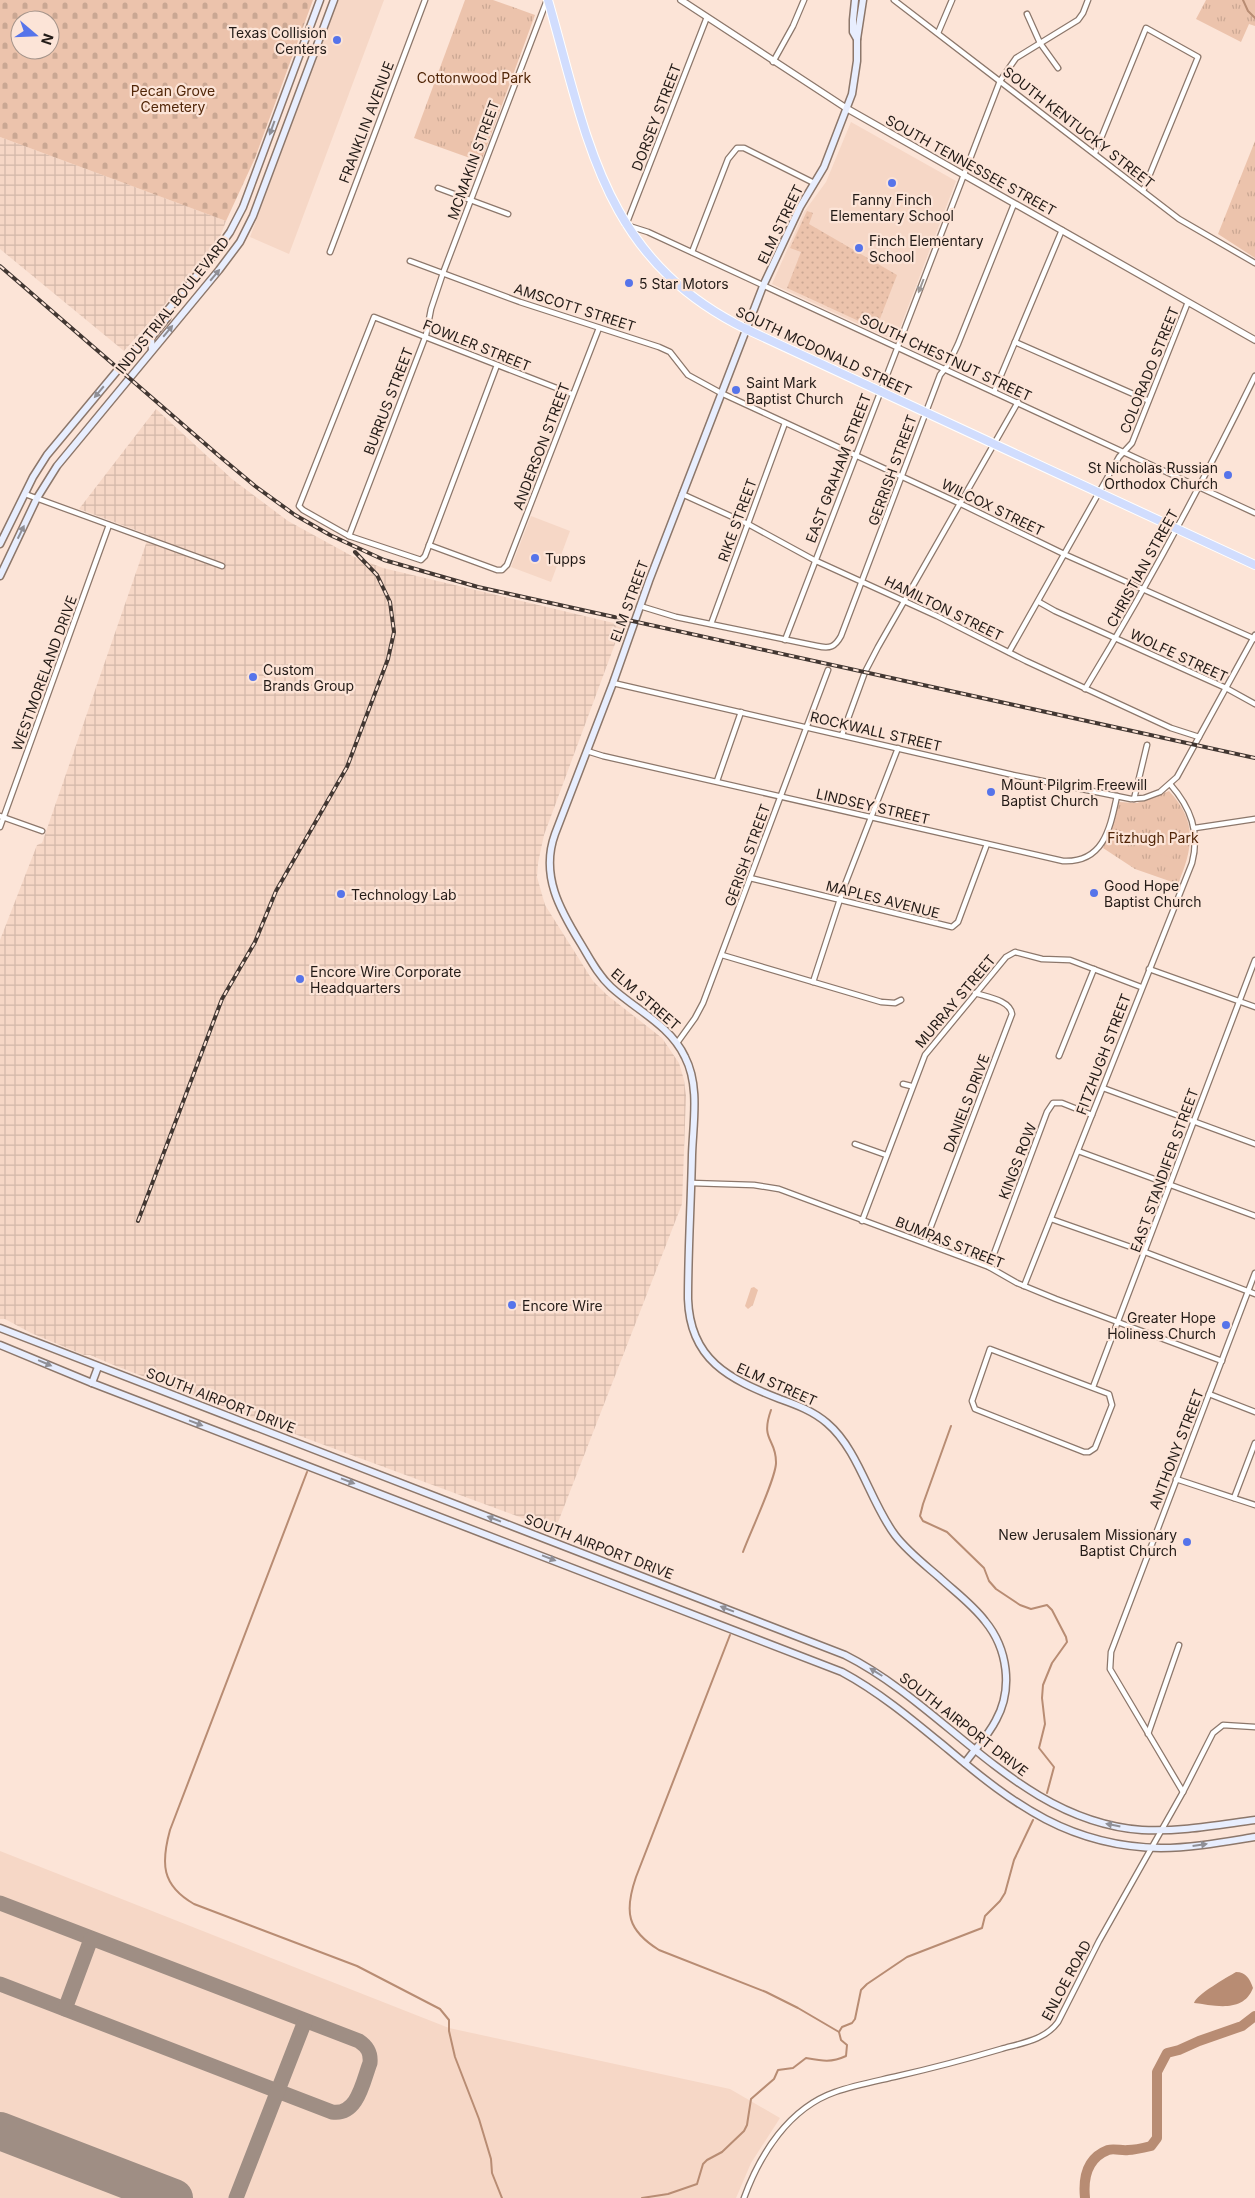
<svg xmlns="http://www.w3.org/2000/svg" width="1255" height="2198" viewBox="0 0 1255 2198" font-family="Inter,sans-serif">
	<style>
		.built { fill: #f6d7c6 }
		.industrial { fill: url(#industrial-grid) }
		.grass { fill: url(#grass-dots) }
		.cemetery { fill: url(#cemetery-stones); fill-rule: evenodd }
		.park { fill: url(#park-tufts) }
		.garden { fill: #ecc3ac }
		.water { fill: #b88c73 }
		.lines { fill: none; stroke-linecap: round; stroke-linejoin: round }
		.stream { stroke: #b88c73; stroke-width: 2 }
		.river { stroke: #b88c73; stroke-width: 10 }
		.taxiway { stroke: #9f8e84; stroke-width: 15 }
		.runway { stroke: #9f8e84; stroke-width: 38 }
		.minor-casing { stroke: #8c776b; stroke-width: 7 }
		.tertiary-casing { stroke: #8c776b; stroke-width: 8 }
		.secondary-casing { stroke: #8c776b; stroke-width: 9 }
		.primary-casing { stroke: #fff; stroke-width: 10 }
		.minor { stroke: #fff; stroke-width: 4.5 }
		.tertiary { stroke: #fff; stroke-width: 5.5 }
		.secondary { stroke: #e8eefe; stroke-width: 6 }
		.primary { stroke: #d1ddfe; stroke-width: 8 }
		.rail-casing { stroke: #423732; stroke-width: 4 }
		.rail { stroke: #fce4d7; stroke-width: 2; stroke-dasharray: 5.5; stroke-linecap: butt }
		.oneway { fill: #8f8f96 }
		.oneway2 { fill: #9c9897 }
		.poi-dot { fill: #5674ea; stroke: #fce4d7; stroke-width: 2 }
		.labels { text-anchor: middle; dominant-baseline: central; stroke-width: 4.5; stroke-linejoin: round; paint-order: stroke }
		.poi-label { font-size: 14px; fill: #231b17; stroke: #fce4d7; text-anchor: start }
		.park-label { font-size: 14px; fill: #512608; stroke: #fce4d7 }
		.street-label { font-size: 14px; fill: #231b17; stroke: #fce4d7 }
	</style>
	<defs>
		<pattern id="industrial-grid" width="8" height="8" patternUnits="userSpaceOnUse" patternTransform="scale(1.25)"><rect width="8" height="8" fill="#f6d7c6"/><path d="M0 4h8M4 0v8" fill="none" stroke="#d3b8a9"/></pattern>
		<pattern id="grass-dots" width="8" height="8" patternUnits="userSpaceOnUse" patternTransform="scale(1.25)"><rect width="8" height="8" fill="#ecc3ac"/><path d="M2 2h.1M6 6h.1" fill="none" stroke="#caa793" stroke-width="1.8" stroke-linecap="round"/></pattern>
		<pattern id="cemetery-stones" width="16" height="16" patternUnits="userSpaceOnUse" patternTransform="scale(1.25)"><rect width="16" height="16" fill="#ecc3ac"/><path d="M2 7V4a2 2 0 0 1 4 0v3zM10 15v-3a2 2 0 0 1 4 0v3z" fill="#caa793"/></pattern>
		<pattern id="park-tufts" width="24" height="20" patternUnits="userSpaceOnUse" patternTransform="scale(1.25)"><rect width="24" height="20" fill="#ecc3ac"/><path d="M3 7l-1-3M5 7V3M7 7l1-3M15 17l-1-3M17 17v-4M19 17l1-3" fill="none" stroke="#caa793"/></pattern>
	</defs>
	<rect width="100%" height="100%" fill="#fce4d7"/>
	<g class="built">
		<polygon points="338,0 384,0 289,254 250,237"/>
		<polygon points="851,122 956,181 895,341 772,284 804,212 826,182"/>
		<polygon points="531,516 570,531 551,582 511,567"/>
		<polygon points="0,1851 449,2028 730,2089 780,2118 751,2163 736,2198 0,2198"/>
	</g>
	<g class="industrial">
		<polygon points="0,137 226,221 217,245 124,351 0,249"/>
		<polygon points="156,409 232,479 288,521 352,556 383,568 622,625 544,835 538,863 537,877 545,905 593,981 607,995 662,1038 679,1063 684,1080 686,1096 682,1204 555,1530 308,1439 116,1366 90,1355 84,1355 31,1333 5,1319 0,1319 0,940 37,845 42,843 149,535 79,509"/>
	</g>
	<polygon class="grass" points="807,211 813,213 809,224 897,275 876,329 787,288 801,252 790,248"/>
	<path class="cemetery" d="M 0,0 L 313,0 L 255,158 L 226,221 L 0,137 ZM 20,20 L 50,20 L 50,50 L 20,50 Z"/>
	<g class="park">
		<polygon points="465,0 493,0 535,15 481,162 414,138"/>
		<polygon points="1206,0 1255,0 1255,26 1249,24 1241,42 1196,19"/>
		<polygon points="1255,141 1255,258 1218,234"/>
		<path d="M 1169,791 C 1198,822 1193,848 1178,884 L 1135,869 L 1103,848 L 1113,824 L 1119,802 L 1137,803 Z"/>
		<polygon points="754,1287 758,1290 753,1305 748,1309 745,1306 751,1288"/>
	</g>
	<polygon class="garden" points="1158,841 1176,847 1172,858 1155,852"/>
	<path class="water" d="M 1236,1972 C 1246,1972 1250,1979 1253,1988 C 1243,2014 1213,2005 1194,2003 C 1197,1994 1226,1978 1236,1972 Z"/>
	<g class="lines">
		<g class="stream">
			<polyline points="1243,0 1248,11 1255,18"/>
			<polyline points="951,1426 923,1504 920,1516 923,1521 947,1532 984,1568 989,1581 996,1589 1020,1605 1031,1609 1047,1605 1052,1610 1066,1637 1067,1642 1052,1663 1043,1685 1042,1698 1045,1724 1039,1748 1054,1767 1047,1793"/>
			<path d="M 307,1472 L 170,1830 C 161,1863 161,1885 194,1904 L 357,1966 L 440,2009 L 449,2020 L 449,2031 L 455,2057 L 479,2119 L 491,2159 L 492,2173 L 502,2198"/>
			<path d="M 743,1552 C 749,1535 777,1476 776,1462 C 776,1438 760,1441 771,1410"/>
			<path d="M 730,1635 L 636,1877 C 624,1912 627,1930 659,1950 L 766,1992 L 798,2008 L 839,2032"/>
			<path d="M 642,2198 L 668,2194 L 697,2184 L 703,2164 L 707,2160 L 722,2152 L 744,2131 L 747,2125 L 751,2099 L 774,2079 L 778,2070 L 793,2068 L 806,2058 C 822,2061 831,2063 846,2056 L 847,2045 L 841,2040 L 839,2032 L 842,2027 L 852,2023 L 855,2019 L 861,1990 L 867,1984 L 907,1957 L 982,1928 L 985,1916 L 1000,1901 L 1005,1893 L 1014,1860 L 1033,1820"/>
		</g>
		<path class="river" d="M 1085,2198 C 1083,2178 1087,2158 1108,2150 C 1114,2148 1122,2151 1128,2150 C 1135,2150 1143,2148 1151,2146 L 1157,2138 L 1157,2072 L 1167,2053 L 1179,2050 L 1199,2041 L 1242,2026 L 1255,2016"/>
		<g class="taxiway">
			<path d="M 0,1903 L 359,2041 C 368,2047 371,2053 370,2063 C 363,2081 358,2116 332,2112 L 0,1984"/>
			<polyline points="65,2009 91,1939"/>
			<polyline points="236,2198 305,2021"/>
		</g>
		<polyline class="runway" points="0,2131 174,2198"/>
		<defs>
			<g id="minor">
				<polyline points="894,0 1179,219 1255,263"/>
				<polyline points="1027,14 1040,43 1058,68"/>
				<polyline points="707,17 626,225 648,232 1255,513"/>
				<polyline points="938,33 952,0"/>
				<polyline points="773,62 793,26 804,0"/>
				<polyline points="1095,153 1146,28 1198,57 1143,191"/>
				<polyline points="438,188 508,214"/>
				<polyline points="330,252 425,0"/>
				<polyline points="692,252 728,159 737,148 744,148 814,183"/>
				<polyline points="410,261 520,302 659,347 670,352 688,375 721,393 961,504 1066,555 1255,639"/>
				<polyline points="1015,342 1147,400"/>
				<polyline points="497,365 425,556 421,560 349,536 303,510 299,506 374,317 572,394"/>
				<polyline points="994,392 1062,230"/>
				<polyline points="25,494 222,566"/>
				<polyline points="682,494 748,524 814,560 937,616 1026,661 1171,728 1199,737"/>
				<polyline points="349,536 426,335 431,309 443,273 547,0"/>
				<polyline points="429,545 497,570 502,570 507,565 599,328"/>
				<polyline points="1039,602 1055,611 1226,688 1255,704"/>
				<path d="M 640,606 L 676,617 L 817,646 C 830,649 835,647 841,636 L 940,375 L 948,365 L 958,344 L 1014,204"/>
				<polyline points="711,624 785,423"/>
				<polyline points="785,640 1000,81 1016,58 1078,20 1083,13 1088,0"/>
				<polyline points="1009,652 1119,457 1132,443 1188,302"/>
				<polyline points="613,683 1013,775 1131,799 1144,798 1160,792 1177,777 1255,635"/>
				<path d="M 1085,689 C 1147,587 1203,482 1255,376"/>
				<polyline points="842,735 865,672 878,647 1018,402"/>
				<path d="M 587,751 L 603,756 L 1063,861 C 1104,863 1110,828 1117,796"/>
				<polyline points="717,781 741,712"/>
				<polyline points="1134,799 1147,745"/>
				<polyline points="0,816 42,831"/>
				<polyline points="0,827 109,525"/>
				<polyline points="1195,828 1255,819"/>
				<polyline points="750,878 952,927 958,922 987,844"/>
				<polyline points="722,955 881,1002 895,1003 901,1000"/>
				<polyline points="1149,969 1255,1007"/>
				<polyline points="813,982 844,887 898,748"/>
				<polyline points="677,1043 695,1018 703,1003 828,670"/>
				<polyline points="1059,1056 1094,969"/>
				<polyline points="903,1084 911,1086"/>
				<polyline points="1103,1088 1255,1144"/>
				<polyline points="855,1144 886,1155"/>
				<polyline points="1078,1151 1255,1216"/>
				<polyline points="691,1183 754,1185 779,1189 989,1267 1017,1283 1056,1299 1222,1361"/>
				<polyline points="1051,1219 1145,1252 1255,1294"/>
				<polyline points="862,1221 925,1055 1006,957 1015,952 1042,959 1070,960 1141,987"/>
				<path d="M 925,1242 L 1012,1014 C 1010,1000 987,997 975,993"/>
				<polyline points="989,1267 1047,1112 1053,1103 1062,1103 1092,1115"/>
				<path d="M 1024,1286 L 1192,863 C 1200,832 1191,808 1170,784"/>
				<polygon points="990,1349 1109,1394 1112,1405 1095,1448 1089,1452 1084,1452 975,1409 972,1401"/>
				<polyline points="1093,1387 1255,960"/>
				<polyline points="1209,1394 1255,1412"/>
				<polyline points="1176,1479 1255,1505"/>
				<polyline points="1234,1498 1255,1443"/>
				<polyline points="1148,1734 1179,1645"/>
				<polyline points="1183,1792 1110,1669 1111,1652 1255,1273"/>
				<path d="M 744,2198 C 760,2154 789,2108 835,2092 C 855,2085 877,2081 898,2076 C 933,2068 967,2059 1001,2049 C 1022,2043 1045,2040 1058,2022 L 1099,1941 L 1183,1792 L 1213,1733 L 1223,1725 L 1255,1727"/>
			</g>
			<polyline id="tertiary" points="681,0 846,108 1255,340"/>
			<g id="secondary">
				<path d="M 855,0 L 853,20 L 853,32 L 857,39 L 857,61 L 852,94 L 824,167 L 800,207 L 763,286 L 649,581 L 613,683 L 555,834 C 540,875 560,910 581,944 C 590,959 598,975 611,987 C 636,1010 670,1025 685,1057 C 700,1086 693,1123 692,1155 C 691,1203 688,1251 688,1299 C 690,1360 729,1379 780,1399 C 797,1405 813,1411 827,1423 C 859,1450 870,1502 895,1535 C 907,1551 924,1564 939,1577 C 954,1591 972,1604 985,1621 C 1008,1649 1013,1689 996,1720 C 988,1736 975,1749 965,1763"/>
				<polyline points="857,39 863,0"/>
				<polyline points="152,350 151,338 167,318 169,309"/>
				<polyline points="0,544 33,477 47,455 212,257 230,232 243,207 320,0"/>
				<polyline points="0,576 37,498 57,466 219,270 240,242 253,216 334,0"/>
				<path d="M 0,1328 L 845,1655 C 948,1707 1019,1821 1142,1830 C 1180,1832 1217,1825 1255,1820"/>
				<path d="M 0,1345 L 92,1383 L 842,1672 C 881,1693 915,1722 949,1750 C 1014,1805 1071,1847 1161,1848 C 1192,1848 1224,1842 1255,1837"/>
				<polyline points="92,1383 98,1367"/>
			</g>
			<path id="primary" d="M 548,0 C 588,139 602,258 746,329 L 1255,565"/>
		</defs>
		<use href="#minor" class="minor-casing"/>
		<use href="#tertiary" class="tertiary-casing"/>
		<use href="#secondary" class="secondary-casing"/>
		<use href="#primary" class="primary-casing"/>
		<use href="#minor" class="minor"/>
		<use href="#tertiary" class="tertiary"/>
		<use href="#secondary" class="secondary"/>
		<use href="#primary" class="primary"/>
		<defs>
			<g id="rail">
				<polyline points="0,266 218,455 255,486 295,515 330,535 384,560 478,587 1255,758"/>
				<polyline points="138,1221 222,999 255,942 276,891 347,767 388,659 394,632 390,602 377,575 355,552"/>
			</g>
		</defs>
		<use href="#rail" class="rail-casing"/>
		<use href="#rail" class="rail"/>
	</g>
	<defs><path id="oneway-solid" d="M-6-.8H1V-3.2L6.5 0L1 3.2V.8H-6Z" transform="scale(1.25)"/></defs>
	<g class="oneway">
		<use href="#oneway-solid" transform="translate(272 128) rotate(110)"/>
		<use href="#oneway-solid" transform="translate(215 275) rotate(-50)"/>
		<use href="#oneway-solid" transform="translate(168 331) rotate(-50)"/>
		<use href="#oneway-solid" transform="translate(99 392) rotate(130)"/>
		<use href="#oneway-solid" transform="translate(21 532) rotate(-64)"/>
		<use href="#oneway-solid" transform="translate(45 1363) rotate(23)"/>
		<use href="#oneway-solid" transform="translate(196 1423) rotate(21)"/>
		<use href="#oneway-solid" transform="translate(348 1481) rotate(21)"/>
		<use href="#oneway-solid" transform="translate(494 1519) rotate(-159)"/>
		<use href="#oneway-solid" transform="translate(549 1558) rotate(21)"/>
		<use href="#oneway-solid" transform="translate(727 1609) rotate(-159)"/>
		<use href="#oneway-solid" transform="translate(876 1672) rotate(-148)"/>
		<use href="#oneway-solid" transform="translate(1113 1825) rotate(-169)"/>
		<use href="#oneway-solid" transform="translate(1200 1845) rotate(-8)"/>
	</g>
	<use class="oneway2" href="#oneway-solid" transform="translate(921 286) rotate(111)"/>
	<g class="poi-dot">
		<circle cx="337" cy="40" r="5"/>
		<circle cx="892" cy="183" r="5"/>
		<circle cx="859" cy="248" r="5"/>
		<circle cx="629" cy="283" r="5"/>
		<circle cx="736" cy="390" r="5"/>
		<circle cx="1228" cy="475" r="5"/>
		<circle cx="535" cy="558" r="5"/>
		<circle cx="253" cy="677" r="5"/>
		<circle cx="991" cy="792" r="5"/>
		<circle cx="1094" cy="893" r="5"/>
		<circle cx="341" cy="894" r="5"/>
		<circle cx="300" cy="979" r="5"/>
		<circle cx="512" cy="1305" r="5"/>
		<circle cx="1226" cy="1325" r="5"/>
		<circle cx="1187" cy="1542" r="5"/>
	</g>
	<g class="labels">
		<g class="poi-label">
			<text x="327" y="32" text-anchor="end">Texas Collision<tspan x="327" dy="16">Centers</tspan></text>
			<text x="892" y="199" text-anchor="middle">Fanny Finch<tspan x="892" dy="16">Elementary School</tspan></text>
			<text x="869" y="240">Finch Elementary<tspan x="869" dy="16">School</tspan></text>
			<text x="639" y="283">5 Star Motors</text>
			<text x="746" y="382">Saint Mark<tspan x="746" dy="16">Baptist Church</tspan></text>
			<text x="1218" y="467" text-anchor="end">St Nicholas Russian<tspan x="1218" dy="16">Orthodox Church</tspan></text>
			<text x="545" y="558">Tupps</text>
			<text x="263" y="669">Custom<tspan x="263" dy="16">Brands Group</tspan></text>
			<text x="1001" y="784">Mount Pilgrim Freewill<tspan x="1001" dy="16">Baptist Church</tspan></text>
			<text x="1104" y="885">Good Hope<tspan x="1104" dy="16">Baptist Church</tspan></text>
			<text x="351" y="894">Technology Lab</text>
			<text x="310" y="971">Encore Wire Corporate<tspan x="310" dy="16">Headquarters</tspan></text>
			<text x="522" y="1305">Encore Wire</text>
			<text x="1216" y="1317" text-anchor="end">Greater Hope<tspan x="1216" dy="16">Holiness Church</tspan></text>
			<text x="1177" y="1534" text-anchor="end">New Jerusalem Missionary<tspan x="1177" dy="16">Baptist Church</tspan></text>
		</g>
		<g class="park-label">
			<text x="474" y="77">Cottonwood Park</text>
			<text x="173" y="90">Pecan Grove<tspan x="173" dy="16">Cemetery</tspan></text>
			<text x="1153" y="837">Fitzhugh Park</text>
		</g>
		<g class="street-label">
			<text transform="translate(656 117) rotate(-69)">DORSEY STREET</text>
			<text transform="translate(366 122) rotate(-69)">FRANKLIN AVENUE</text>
			<text transform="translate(1079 127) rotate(38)">SOUTH KENTUCKY STREET</text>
			<text transform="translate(473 160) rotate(-70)">MCMAKIN STREET</text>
			<text transform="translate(971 165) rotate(29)">SOUTH TENNESSEE STREET</text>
			<text transform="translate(780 224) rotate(-64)">ELM STREET</text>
			<text transform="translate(172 305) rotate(-51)">INDUSTRIAL BOULEVARD</text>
			<text transform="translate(575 307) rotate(18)">AMSCOTT STREET</text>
			<text transform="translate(477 345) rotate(22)">FOWLER STREET</text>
			<text transform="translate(824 351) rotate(25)">SOUTH MCDONALD STREET</text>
			<text transform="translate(946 357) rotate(25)">SOUTH CHESTNUT STREET</text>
			<text transform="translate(1149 370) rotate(-68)">COLORADO STREET</text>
			<text transform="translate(388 401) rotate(-69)">BURRUS STREET</text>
			<text transform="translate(541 446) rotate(-69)">ANDERSON STREET</text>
			<text transform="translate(838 468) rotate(-69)">EAST GRAHAM STREET</text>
			<text transform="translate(892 470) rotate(-70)">GERRISH STREET</text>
			<text transform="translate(993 507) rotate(26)">WILCOX STREET</text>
			<text transform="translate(737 520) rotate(-70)">RIKE STREET</text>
			<text transform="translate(1142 568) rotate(-61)">CHRISTIAN STREET</text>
			<text transform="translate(629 601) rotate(-70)">ELM STREET</text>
			<text transform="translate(944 608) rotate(26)">HAMILTON STREET</text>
			<text transform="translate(1179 655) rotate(25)">WOLFE STREET</text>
			<text transform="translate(44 673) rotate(-70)">WESTMORELAND DRIVE</text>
			<text transform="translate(876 731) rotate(13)">ROCKWALL STREET</text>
			<text transform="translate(873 806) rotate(13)">LINDSEY STREET</text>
			<text transform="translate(747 855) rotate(-70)">GERISH STREET</text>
			<text transform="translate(883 899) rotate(14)">MAPLES AVENUE</text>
			<text transform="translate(646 999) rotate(41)">ELM STREET</text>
			<text transform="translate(955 1001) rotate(-50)">MURRAY STREET</text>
			<text transform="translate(1103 1054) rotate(-69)">FITZHUGH STREET</text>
			<text transform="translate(966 1103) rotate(-69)">DANIELS DRIVE</text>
			<text transform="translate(1017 1161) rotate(-69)">KINGS ROW</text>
			<text transform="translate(1164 1170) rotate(-70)">EAST STANDIFER STREET</text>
			<text transform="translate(950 1242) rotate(22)">BUMPAS STREET</text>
			<text transform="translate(777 1384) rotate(24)">ELM STREET</text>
			<text transform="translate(221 1400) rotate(21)">SOUTH AIRPORT DRIVE</text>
			<text transform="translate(1176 1449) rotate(-69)">ANTHONY STREET</text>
			<text transform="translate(599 1546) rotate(21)">SOUTH AIRPORT DRIVE</text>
			<text transform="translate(964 1724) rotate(38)">SOUTH AIRPORT DRIVE</text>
			<text transform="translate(1066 1980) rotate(-62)">ENLOE ROAD</text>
		</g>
	</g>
	<g transform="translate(35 35) rotate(109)"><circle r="24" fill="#fce4d7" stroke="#a5948a"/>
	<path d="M0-4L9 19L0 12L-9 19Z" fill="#5674ea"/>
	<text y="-8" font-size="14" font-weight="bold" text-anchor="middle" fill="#231b17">N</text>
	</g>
</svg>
